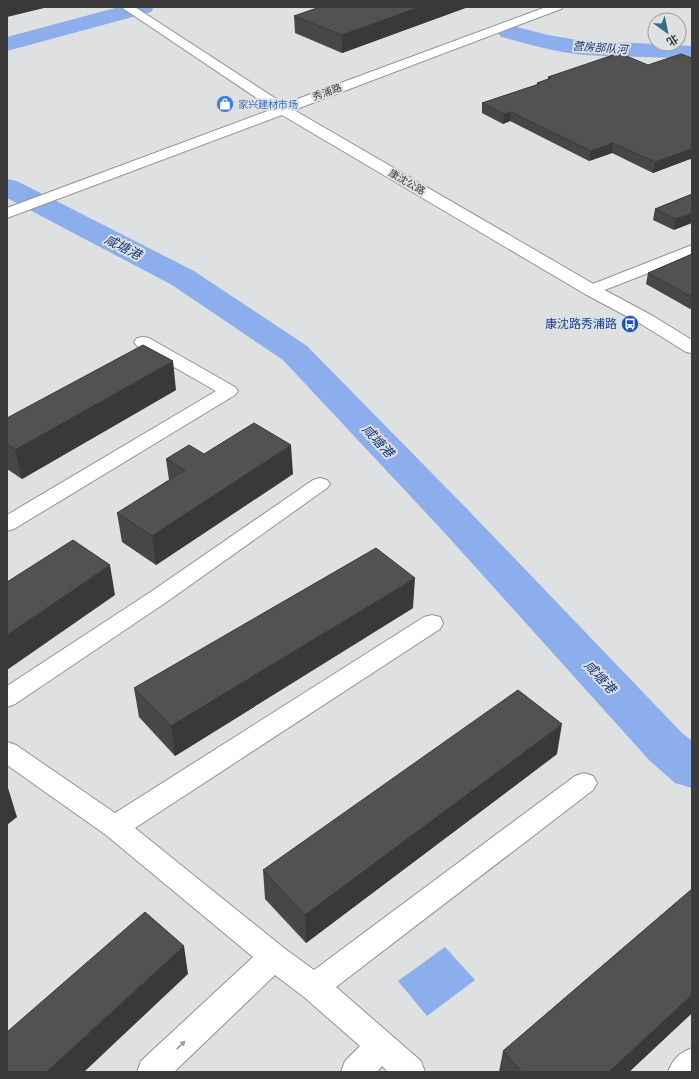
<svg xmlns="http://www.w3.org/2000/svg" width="699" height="1079" viewBox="0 0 699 1079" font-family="'Roboto Condensed','Noto Sans SC',sans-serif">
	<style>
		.water { fill: #8caeec }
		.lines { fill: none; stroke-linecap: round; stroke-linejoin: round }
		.river { fill: #8caeec; fill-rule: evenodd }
		.street-casing { stroke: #919193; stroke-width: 2 }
		.secondary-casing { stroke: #919193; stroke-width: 2 }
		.street { fill: #fff; fill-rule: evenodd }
		.secondary { fill: #fff; fill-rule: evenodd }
		.wall { fill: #474747 }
		.shaded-wall { fill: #3a393a }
		.building { fill: #535253; stroke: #3a393a }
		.oneway { fill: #9d9d9e }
		.labels { text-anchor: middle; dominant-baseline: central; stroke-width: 4; stroke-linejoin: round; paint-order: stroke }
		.far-street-label { font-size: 10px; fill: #3b3b3c; stroke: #dfe0e1 }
		.far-shop-label { font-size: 10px; fill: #366cbe; stroke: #dfe0e1; text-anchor: start }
		.far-water-label { font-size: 11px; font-style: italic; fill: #13377e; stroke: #dfe0e1 }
		.transit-label { font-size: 12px; fill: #164399; stroke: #dfe0e1; text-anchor: end }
		.water-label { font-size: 13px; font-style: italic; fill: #13377e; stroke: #dfe0e1 }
	</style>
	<rect width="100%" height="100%" fill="#dfe0e1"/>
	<polygon class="water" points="445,947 475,980 427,1016 398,981"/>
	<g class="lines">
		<g class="river">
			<polygon points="119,7 154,7 151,12 7,51 7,37"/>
			<path d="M 509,25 L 548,35 L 577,40 L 692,46 L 692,60 C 653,55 614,58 576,54 C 550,51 526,43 501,37 L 498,32 L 501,27 Z"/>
			<polygon points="7,179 17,181 194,271 307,346 470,512 683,734 692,741 692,788 675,783 649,760 442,530 283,360 172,285 7,198"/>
		</g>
		<defs>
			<g id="street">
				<polygon points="692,245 692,256 597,293 591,295 585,293 583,290 585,287"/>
				<polygon points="143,337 149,338 235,387 238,391 235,395 14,529 7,531 7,515 216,391 137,346 134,342 137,338"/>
				<polygon points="320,478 327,480 330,484 327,488 168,601 15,704 7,707 7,686 152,591 313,480"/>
				<polygon points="432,615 440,617 443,623 440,629 135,828 284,948 314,970 575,776 584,773 593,776 597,783 593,790 336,987 421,1061 425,1072 388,1072 382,1066 377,1072 341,1072 345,1061 360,1046 304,997 275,975 174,1072 137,1072 141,1061 253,957 106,835 7,765 7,742 16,745 115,813 424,617"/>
				<path d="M 692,1048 L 692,1072 L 668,1072 C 673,1059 679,1053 692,1048 Z"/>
			</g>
			<polygon id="secondary" points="121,7 135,7 284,104 546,7 563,7 561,9 294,110 597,286 653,316 692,340 692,353 686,352 641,324 585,294 282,115 7,218 7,208 273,109"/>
		</defs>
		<use href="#street" class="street-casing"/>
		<use href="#secondary" class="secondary-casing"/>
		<use href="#street" class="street"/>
		<use href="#secondary" class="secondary"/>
	</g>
	<g class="wall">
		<polygon points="320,7 468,7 342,53 295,33 294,16"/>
		<polygon points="692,58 692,160 690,159 653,173 612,153 589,161 510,121 503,124 482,113 482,103 537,85 537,83 548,79 548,77 648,65"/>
		<polygon points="692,194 674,230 653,220 655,209"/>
		<polygon points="692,254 692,310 646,284 648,273"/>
		<polygon points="176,390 22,479 7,469 7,418"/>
		<polygon points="204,454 293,474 156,565 122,542 117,513 169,480 166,459"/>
		<polygon points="413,608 175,756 139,717 134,688"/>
		<polygon points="557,754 306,943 265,899 263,870"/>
		<polygon points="692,889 692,1013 629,1072 499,1072 503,1051"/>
	</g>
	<g class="shaded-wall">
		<polygon points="7,7 48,7 7,17"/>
		<polygon points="420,7 468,7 342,53 342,35"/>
		<polygon points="511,112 510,121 503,124 504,114"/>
		<polygon points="613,143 612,153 589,161 591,151"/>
		<polygon points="692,149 690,159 653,173 655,162"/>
		<polygon points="692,213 692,223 674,230 676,219"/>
		<polygon points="173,361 176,390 22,479 15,450"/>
		<polygon points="291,445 293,474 156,565 152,536"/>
		<polygon points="110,565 115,595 7,670 7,635"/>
		<polygon points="415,578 413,608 175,756 171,726"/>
		<polygon points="562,724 557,754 306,943 305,915"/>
		<polygon points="8,788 17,817 7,825 7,789"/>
		<polygon points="184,946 188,974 84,1072 46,1072"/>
		<polygon points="692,995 692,1013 629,1072 609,1072"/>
	</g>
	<g class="building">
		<polygon points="320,7 420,7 342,35 294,16"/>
		<polygon points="619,53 648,65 681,54 692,58 692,149 655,162 613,143 591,151 511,112 504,114 482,103 539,84 537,83 551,78 548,77"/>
		<polygon points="692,194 692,213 676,219 655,209"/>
		<polygon points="692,254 692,297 648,273"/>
		<polygon points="143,345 173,361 15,450 7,444 7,418"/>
		<polygon points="254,423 291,445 152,536 117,513 185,470 166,459 189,445 204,454"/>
		<polygon points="73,540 110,565 7,635 7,582"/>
		<polygon points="376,548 415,578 171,726 134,688"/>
		<polygon points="518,690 562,724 305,915 263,870"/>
		<polygon points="692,889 692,995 609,1072 522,1072 503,1051"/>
		<polygon points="145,912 184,946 46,1072 7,1072 7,1032"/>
	</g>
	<defs><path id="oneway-solid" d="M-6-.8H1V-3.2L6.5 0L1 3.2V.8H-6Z"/></defs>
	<use class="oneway" href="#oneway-solid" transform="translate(181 1045) rotate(-44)"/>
	<defs>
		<symbol id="shop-disc" viewBox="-11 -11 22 22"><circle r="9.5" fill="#3f7fe0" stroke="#dfe0e1"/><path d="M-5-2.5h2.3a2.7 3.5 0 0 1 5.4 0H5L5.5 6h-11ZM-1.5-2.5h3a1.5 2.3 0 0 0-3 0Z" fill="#fff"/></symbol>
		<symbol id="bus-disc" viewBox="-11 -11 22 22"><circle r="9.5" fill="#1a4fb4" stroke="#dfe0e1"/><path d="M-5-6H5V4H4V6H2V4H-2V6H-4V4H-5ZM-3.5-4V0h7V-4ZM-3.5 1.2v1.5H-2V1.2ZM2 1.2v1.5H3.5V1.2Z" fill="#fff"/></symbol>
	</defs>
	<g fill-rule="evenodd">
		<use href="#shop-disc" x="215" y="94" width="20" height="20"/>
		<use href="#bus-disc" x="620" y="314" width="20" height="20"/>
	</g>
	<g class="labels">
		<g class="far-street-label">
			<text transform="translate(327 92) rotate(-20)">秀浦路</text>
			<text transform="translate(407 182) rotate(30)">康沈公路</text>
		</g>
		<g class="far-shop-label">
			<text x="238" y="104">家兴建材市场</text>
		</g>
		<g class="far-water-label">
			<text transform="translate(600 48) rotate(4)">营房部队河</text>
		</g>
		<g class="transit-label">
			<text x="617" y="324">康沈路秀浦路</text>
		</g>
		<g class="water-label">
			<text transform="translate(123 247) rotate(27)">咸塘港</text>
			<text transform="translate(378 441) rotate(47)">咸塘港</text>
			<text transform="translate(600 677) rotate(47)">咸塘港</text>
		</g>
	</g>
	<rect width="699" height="1079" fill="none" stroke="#3b3b3c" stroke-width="16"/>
	<g transform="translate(667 32) rotate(147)"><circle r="19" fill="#dfe0e1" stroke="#9d9e9f"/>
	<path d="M0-3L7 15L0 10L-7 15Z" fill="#366c87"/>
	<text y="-6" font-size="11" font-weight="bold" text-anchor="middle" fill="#3b3b3c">北</text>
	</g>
</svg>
